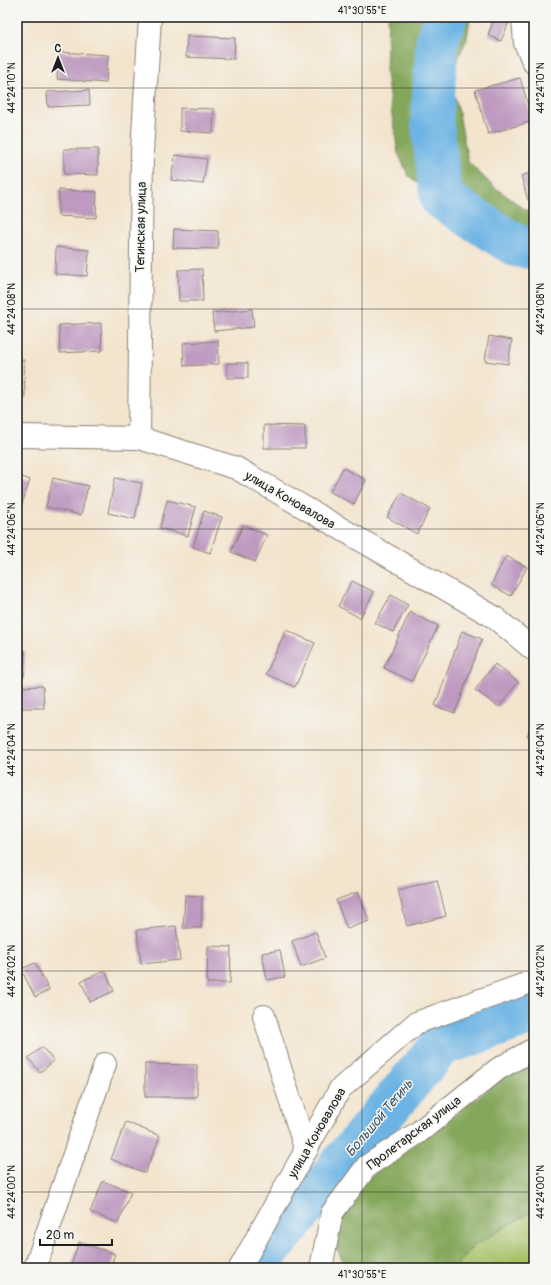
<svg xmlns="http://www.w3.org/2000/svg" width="551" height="1285" viewBox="0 0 551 1285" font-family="Pangolin,sans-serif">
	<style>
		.green { fill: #a7c167; stroke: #626e42 }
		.forest { fill: #85a75c; stroke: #50623c }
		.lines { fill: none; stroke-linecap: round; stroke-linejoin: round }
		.river { stroke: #6db4e4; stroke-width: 43 }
		.building { fill: #be9ac0 }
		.minor-casing { stroke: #888074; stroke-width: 24 }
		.minor { stroke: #fff; stroke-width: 22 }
		.ticks { fill: none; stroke: #1c1c1c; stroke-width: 1; stroke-opacity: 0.45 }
		.labels { text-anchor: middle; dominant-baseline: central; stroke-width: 3; stroke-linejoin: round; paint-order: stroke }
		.street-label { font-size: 13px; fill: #1c1c1c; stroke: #f6f6f2 }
		.water-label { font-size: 14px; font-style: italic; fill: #3c596c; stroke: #f6f6f2 }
		.neatline { fill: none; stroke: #1c1c1c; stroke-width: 1.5 }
		.ticks-label { font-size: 10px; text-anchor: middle; fill: #1c1c1c }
	</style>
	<rect width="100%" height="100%" fill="#f6f6f2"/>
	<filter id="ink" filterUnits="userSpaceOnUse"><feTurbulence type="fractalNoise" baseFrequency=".025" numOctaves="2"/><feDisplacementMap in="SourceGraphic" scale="8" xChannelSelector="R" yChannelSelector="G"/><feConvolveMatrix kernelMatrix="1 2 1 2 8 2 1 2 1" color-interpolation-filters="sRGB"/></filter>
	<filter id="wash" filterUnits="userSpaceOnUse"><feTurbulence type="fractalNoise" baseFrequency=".012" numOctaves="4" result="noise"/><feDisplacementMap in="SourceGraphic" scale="16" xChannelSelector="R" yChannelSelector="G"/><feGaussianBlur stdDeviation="0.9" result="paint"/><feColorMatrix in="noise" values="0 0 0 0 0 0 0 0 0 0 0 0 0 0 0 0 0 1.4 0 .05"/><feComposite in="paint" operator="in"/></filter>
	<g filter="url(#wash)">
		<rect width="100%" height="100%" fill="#f3e4cd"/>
		<polygon class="green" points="534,1210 534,1268 455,1268 473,1246"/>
		<g class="forest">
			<polygon points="388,17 470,17 467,39 449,77 458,108 468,162 493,186 526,210 534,213 534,264 490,251 473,234 438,214 428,193 408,175 398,153 389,96 386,71"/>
			<polygon points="534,1056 534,1210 473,1246 455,1268 345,1268 335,1243 352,1190"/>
		</g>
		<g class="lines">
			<g class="river">
				<polyline points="446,17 437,41 432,120 441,198 517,246 534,248"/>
				<polyline points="254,1268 441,1045 534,1013"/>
			</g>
		</g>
		<g id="blocks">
			<g class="building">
				<polygon points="206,17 234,17 234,20"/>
				<polygon points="495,17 511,17 501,41 488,35"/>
				<polygon points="187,36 235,38 234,59 186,57"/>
				<polygon points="59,52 108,55 106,83 57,79"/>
				<polygon points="520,78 533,121 488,134 475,90"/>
				<polygon points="89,90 90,105 48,107 47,92"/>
				<polygon points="180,108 214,109 213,133 180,131"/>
				<polygon points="64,149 98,149 98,175 64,174"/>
				<polygon points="175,155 207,159 203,184 171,180"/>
				<polygon points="534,172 534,199 528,200 521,176"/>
				<polygon points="59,190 97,192 96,218 58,216"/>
				<polygon points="174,229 218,231 218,249 173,248"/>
				<polygon points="56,247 89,250 87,276 55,274"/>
				<polygon points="202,269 203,301 179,301 178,270"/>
				<polygon points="252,309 254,327 214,331 212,313"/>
				<polygon points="101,323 102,351 60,353 59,325"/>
				<polygon points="489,336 512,340 508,364 485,361"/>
				<polygon points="218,341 219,364 184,366 183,343"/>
				<polygon points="17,360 24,360 25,398 17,399"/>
				<rect x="227" y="363" width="21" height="15"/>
				<polygon points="264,425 305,426 305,448 264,448"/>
				<polygon points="343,468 366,480 354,504 330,492"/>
				<polygon points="17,475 30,480 17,519"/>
				<polygon points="53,478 88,486 81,515 46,507"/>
				<polygon points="115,478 142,483 135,519 108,513"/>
				<polygon points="401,493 430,509 417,534 387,517"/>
				<polygon points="167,500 196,507 188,536 160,528"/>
				<polygon points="204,511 222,517 210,553 193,547"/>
				<polygon points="243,525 267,535 255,562 231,552"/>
				<polygon points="506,556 527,567 511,596 491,585"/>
				<polygon points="352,581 374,592 360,618 338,606"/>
				<polygon points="391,595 408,605 393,632 375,623"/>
				<polygon points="410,612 438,626 412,681 384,668"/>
				<polygon points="286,630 315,643 295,687 266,674"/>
				<polygon points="462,631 482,639 455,713 435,706"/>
				<polygon points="17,650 25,651 24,677 17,676"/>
				<polygon points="495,664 518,682 499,707 475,690"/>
				<polygon points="43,686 44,708 17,708 17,687"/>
				<polygon points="534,721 534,739 527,736"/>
				<polygon points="532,856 534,856 534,875 530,875"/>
				<polygon points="437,880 446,916 407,926 398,890"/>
				<polygon points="358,892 369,921 347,929 336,900"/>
				<polygon points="185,895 202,896 201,928 183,928"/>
				<polygon points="176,926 180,960 141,964 137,930"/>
				<polygon points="316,932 325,958 301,967 292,941"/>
				<polygon points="208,946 231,947 230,983 207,983"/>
				<polygon points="280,950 285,977 267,980 262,953"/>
				<polygon points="35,963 49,990 35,997 21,969"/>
				<polygon points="105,971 114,991 90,1002 81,981"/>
				<polygon points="42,1047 54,1061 40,1072 28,1058"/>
				<polygon points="145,1064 197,1065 197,1097 145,1097"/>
				<polygon points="126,1122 160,1136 145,1173 111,1159"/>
				<polygon points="103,1181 131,1192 118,1223 90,1212"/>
				<polygon points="79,1242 115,1254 110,1268 70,1268"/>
			</g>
		</g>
	</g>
	<g filter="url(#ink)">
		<use href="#blocks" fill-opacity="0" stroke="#888074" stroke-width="1"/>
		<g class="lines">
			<defs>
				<g id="minor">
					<polyline points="523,17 525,43 534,63"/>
					<polyline points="17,436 139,438 236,468 494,617 534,650"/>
					<polyline points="139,438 142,152 150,17"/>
					<polyline points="264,1016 306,1151"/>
					<polyline points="35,1268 105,1064"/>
					<polyline points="240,1268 340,1089 416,1023 534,981"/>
					<polyline points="321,1268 332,1213 367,1166 419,1132 498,1069 534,1049"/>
				</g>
			</defs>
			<use href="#minor" class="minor-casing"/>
			<use href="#minor" class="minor"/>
		</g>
	</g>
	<path class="ticks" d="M 362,17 L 362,1268M 17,88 L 534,88M 17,309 L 534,309M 17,529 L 534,529M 17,750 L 534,750M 17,971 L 534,971M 17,1192 L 534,1192"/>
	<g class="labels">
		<g class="street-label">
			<text transform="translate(141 227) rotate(-89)">Тегинская улица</text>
			<text transform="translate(290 500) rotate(30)">улица Коновалова</text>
			<text transform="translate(317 1133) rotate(-60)">улица Коновалова</text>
			<text transform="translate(414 1133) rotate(-37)">Пролетарская улица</text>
		</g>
		<g class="water-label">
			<text transform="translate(379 1118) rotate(-50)">Большой Тегинь</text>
		</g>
	</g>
	<rect width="551" height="1285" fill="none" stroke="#f6f6f2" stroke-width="44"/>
	<g transform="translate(58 58)" stroke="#f6f6f2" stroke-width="3" paint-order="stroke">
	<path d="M0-3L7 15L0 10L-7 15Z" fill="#1c1c1c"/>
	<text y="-6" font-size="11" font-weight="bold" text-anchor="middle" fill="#1c1c1c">С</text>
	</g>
	<path d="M40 1239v6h72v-6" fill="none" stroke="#1c1c1c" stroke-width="2"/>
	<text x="46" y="1239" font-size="12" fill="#1c1c1c" stroke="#f6f6f2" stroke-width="3" paint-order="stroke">20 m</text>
	<rect x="22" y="22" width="507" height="1241" class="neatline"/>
	<g class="ticks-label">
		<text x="362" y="14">41°30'55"E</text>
		<text transform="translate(11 88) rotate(-90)" y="4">44°24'10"N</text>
		<text transform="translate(540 88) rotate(-90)" y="4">44°24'10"N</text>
		<text transform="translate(11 309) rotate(-90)" y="4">44°24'08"N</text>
		<text transform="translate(540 309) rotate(-90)" y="4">44°24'08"N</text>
		<text transform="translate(11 529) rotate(-90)" y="4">44°24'06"N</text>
		<text transform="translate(540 529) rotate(-90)" y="4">44°24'06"N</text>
		<text transform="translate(11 750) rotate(-90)" y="4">44°24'04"N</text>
		<text transform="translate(540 750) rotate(-90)" y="4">44°24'04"N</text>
		<text transform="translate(11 971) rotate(-90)" y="4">44°24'02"N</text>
		<text transform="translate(540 971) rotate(-90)" y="4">44°24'02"N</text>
		<text transform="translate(11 1192) rotate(-90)" y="4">44°24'00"N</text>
		<text transform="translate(540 1192) rotate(-90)" y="4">44°24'00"N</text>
		<text x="362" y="1278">41°30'55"E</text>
	</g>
</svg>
